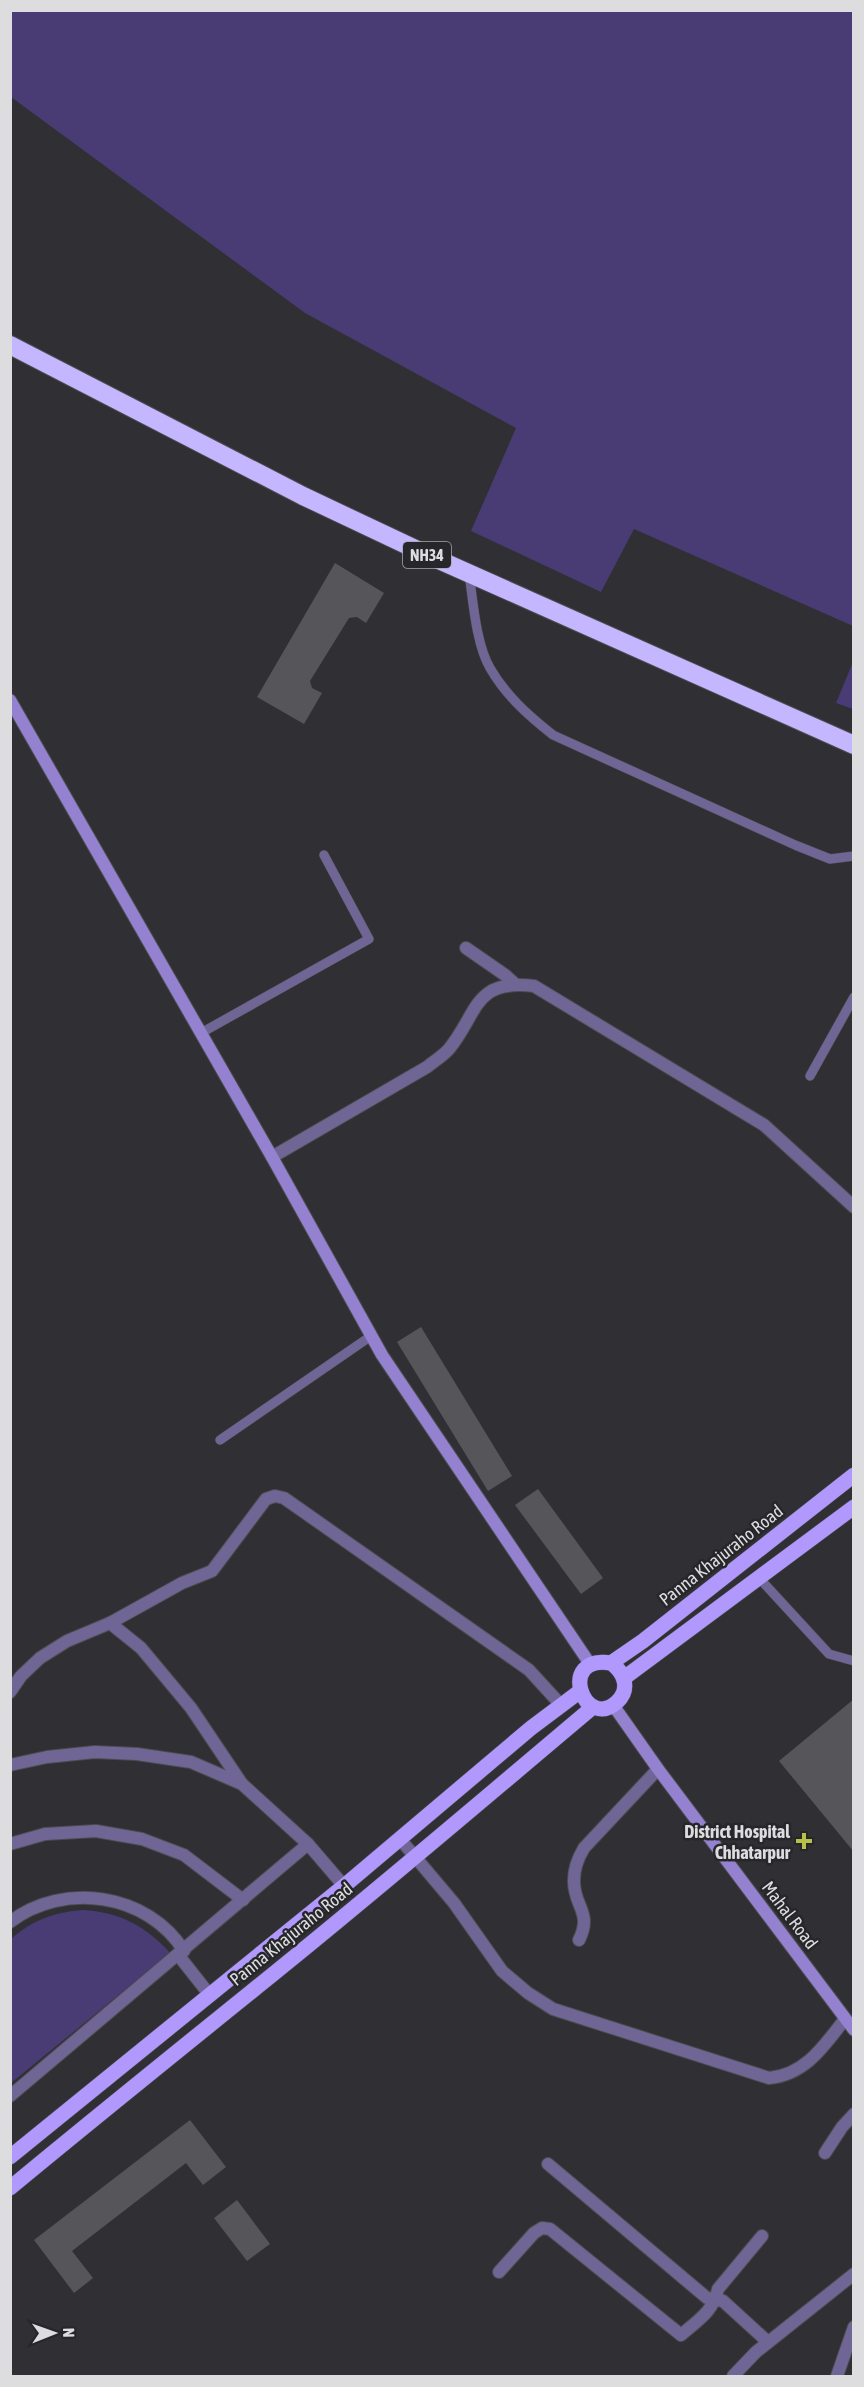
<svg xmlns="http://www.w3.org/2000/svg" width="864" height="2387" viewBox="0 0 864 2387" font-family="'Asap Condensed',sans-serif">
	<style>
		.green { fill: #493b73 }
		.building { fill: #56555a }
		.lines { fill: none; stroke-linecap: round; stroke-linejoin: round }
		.lane-casing { stroke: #4c4c4f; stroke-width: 10 }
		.street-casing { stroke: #4c4c4f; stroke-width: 14 }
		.secondary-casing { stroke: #4c4c4f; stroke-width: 14 }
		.primary-casing { stroke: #4c4c4f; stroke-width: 16 }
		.highway-casing { stroke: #4c4c4f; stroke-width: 20 }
		.lane { stroke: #706696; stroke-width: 9 }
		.street { stroke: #706696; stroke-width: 12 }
		.secondary { stroke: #9482d0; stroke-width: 12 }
		.primary { stroke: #b098fc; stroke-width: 15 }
		.highway { stroke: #c5b7ff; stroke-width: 18 }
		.poi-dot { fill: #b8c147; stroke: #27262a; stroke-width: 2 }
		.labels { text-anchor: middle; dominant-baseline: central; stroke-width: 5; stroke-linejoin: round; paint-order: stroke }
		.shield { fill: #27262a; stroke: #a6a5a9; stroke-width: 1.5 }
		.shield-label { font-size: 16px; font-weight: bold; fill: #dddcdf }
		.street-label { font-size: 18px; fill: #dddcdf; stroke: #27262a }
		.poi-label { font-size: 18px; font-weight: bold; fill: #dddcdf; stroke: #27262a; text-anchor: end }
	</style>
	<rect width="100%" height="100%" fill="#303034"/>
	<g class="green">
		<polygon points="11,10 853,11 853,626 634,529 601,592 471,531 516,428 305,313 11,97"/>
		<polygon points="853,662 853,709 836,703"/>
		<path d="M 83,1910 C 119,1912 146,1926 170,1953 L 11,2083 L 11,1939 C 32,1920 55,1912 83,1910 Z"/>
	</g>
	<g class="building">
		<polygon points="335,563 384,593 366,623 357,617 349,618 310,681 312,688 322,693 304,724 257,697"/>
		<polygon points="421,1327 512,1476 488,1491 397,1342"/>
		<polygon points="538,1489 603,1578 581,1594 515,1505"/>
		<polygon points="854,1699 854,1852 779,1761"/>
		<polygon points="190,2120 226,2167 203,2185 186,2163 72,2251 93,2278 74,2293 34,2240"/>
		<polygon points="237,2200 270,2244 247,2261 214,2218"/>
	</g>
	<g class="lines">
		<defs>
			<g id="lane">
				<path d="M 469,573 C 473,601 476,644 490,668 C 506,696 529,716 553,735 L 795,845 L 830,859 L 854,856"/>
				<polyline points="201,1033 369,939 324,855"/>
				<polyline points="810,1076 854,997"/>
				<polyline points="220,1440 371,1336"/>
				<polyline points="760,1579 829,1654 854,1661"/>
			</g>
			<g id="street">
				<polyline points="466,948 505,975 515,984"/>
				<path d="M 272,1157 L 427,1067 C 434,1061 443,1056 449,1049 C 479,1012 473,979 534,986 L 764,1125 L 854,1207"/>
				<polyline points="110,1623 141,1648 191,1708 242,1784"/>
				<polyline points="10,1692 21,1676 40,1658 67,1641 110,1623 182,1583 212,1571 266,1499 275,1496 284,1498 529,1670 561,1705"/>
				<polyline points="10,1765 47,1757 95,1752 137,1754 191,1762 242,1784 308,1844 344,1886"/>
				<path d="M 400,1839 L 454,1903 L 502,1971 L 528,1993 L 553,2009 L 769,2078 C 805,2075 824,2046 845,2019"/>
				<polyline points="10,1844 45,1834 96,1831 142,1839 184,1855 243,1900"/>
				<path d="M 10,1922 C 63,1881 148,1893 184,1951"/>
				<path d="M 579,1940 C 593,1912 573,1906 574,1880 C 574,1868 578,1858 584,1848 L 658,1769"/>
				<polyline points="179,1956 209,1994"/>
				<polyline points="10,2096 308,1844"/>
				<polyline points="825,2153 842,2127 854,2114"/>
				<polyline points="548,2164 707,2298 723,2301 768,2342"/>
				<path d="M 499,2272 L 534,2233 L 542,2228 L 550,2229 L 681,2335 C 697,2321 714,2311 718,2289 L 762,2236"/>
				<polyline points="733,2376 756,2352 854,2274"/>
				<polyline points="837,2376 854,2327"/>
			</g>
			<g id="secondary">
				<polyline points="10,700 272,1157 382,1355 590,1664"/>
				<polyline points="613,1705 658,1769 854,2030"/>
			</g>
			<g id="primary">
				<path d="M 611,1663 C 624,1672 631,1689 617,1702 C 584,1732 556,1654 611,1663 L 643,1641 L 854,1475"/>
				<polyline points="624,1678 854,1507"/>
				<polyline points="10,2157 344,1886 531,1728 579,1692"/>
				<path d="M 10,2188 C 97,2116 184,2046 272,1975 C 380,1888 486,1797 593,1707"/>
			</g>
			<polyline id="highway" points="10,345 303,496 430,556 854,745"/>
		</defs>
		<use href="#lane" class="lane-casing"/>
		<use href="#street" class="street-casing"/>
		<use href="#secondary" class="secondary-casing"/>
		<use href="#primary" class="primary-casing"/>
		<use href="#highway" class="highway-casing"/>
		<use href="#lane" class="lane"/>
		<use href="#street" class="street"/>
		<use href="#secondary" class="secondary"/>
		<use href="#primary" class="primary"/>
		<use href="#highway" class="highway"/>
	</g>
	<path class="poi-dot" d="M801 1832h6v6h6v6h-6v6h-6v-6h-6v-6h6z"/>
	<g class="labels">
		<rect class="shield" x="403" y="542" width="48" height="26" rx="4.5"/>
		<g class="shield-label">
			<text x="427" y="555">NH34</text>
		</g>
		<g class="street-label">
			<text transform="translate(721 1555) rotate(-38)">Panna Khajuraho Road</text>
			<text transform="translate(790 1915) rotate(53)">Mahal Road</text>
			<text transform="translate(291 1934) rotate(-39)">Panna Khajuraho Road</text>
		</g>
		<g class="poi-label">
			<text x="790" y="1831">District Hospital<tspan x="790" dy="21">Chhatarpur</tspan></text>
		</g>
	</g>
	<rect width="864" height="2387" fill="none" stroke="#dddcdf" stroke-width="24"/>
	<g transform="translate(54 2333) rotate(89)" stroke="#27262a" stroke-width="4.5" paint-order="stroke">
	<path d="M0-4.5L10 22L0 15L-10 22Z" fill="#dddcdf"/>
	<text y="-9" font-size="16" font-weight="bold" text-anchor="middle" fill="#dddcdf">N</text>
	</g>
</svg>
